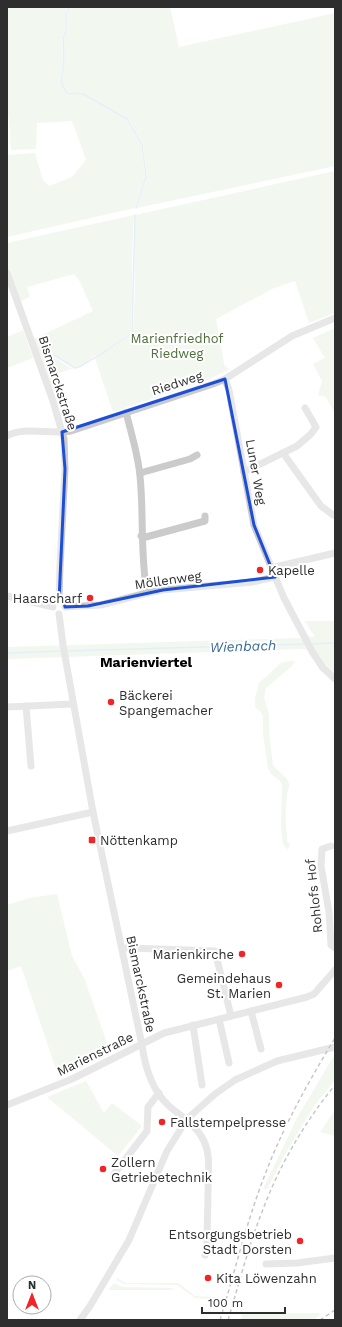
<svg xmlns="http://www.w3.org/2000/svg" width="342" height="1327" viewBox="0 0 342 1327" font-family="'Work Sans',sans-serif">
	<style>
		.green { fill: #e3eddb; fill-rule: evenodd }
		.lines { fill: none; stroke-linecap: round; stroke-linejoin: round }
		.stream { stroke: #c6dcee; stroke-width: 1.5 }
		.minor { stroke: #cbcbcb; stroke-width: 7 }
		.rail { stroke: #838383; stroke-width: 1.5; stroke-dasharray: 4 3; stroke-linecap: butt }
		.marked { fill: none; stroke: #1d4ed8; stroke-width: 3; stroke-linejoin: round }
		.poi-dot { fill: #f22426; stroke: #fff; stroke-width: 1.5 }
		.labels { text-anchor: middle; dominant-baseline: central; stroke-width: 4; stroke-linejoin: round; paint-order: stroke }
		.park-label { font-size: 13px; fill: #4e6e38; stroke: #fff }
		.street-label { font-size: 13px; fill: #2e2e2e; stroke: #fff }
		.poi-label { font-size: 13px; fill: #2e2e2e; stroke: #fff; text-anchor: start }
		.water-label { font-size: 14px; font-style: italic; fill: #366b97; stroke: #fff }
		.neighbourhood-label { font-size: 14px; font-weight: bold; fill: #000; stroke: #fff }
	</style>
	<rect width="100%" height="100%" fill="#fff"/>
	<g class="green">
		<polygon points="7,7 69,7 65,14 65,30 62,38 63,58 60,83 66,93 83,95 126,119 141,145 145,176 135,208 7,237 7,155 35,153 43,180 49,186 72,177 86,160 72,121 37,123 36,149 11,150 9,118 7,117"/>
		<polygon points="71,7 170,7 179,47 335,13 335,166 137,208 147,176 143,145 128,119 84,94 67,92 61,83 65,58 63,38 67,31 67,15"/>
		<polygon points="335,171 335,313 309,323 295,281 274,288 216,319 224,364 226,367 230,369 205,381 113,412 95,358 106,352 133,333 135,288 134,233 135,215"/>
		<path d="M 134,215 C 131,254 133,293 131,332 L 106,351 L 94,356 L 79,367 L 75,368 L 45,349 L 38,349 L 43,350 L 70,368 L 75,369 L 71,369 L 50,376 L 55,391 L 52,391 L 7,267 L 7,243 ZM 74,274 L 80,282 L 93,311 L 34,339 L 21,301 L 30,297 L 27,287 Z"/>
		<polygon points="335,328 335,411 334,412 326,397 318,395 322,381 313,364 325,358 313,338"/>
		<polygon points="23,330 33,358 7,368 7,337"/>
		<polygon points="305,621 335,621 335,676 322,664 313,650 300,649 7,659 7,647 300,638 303,636 315,637"/>
		<path d="M 289,661 L 295,661 L 292,666 L 266,688 L 264,697 L 269,715 L 269,733 L 273,765 C 277,771 284,774 288,781 C 291,786 287,791 287,796 C 286,805 285,816 286,825 C 286,831 288,835 287,841 L 290,844 L 288,850 L 283,844 L 281,827 L 282,784 L 279,780 L 271,774 L 268,768 L 263,734 L 263,716 L 261,712 L 255,707 L 255,699 L 259,683 L 281,663 Z"/>
		<polygon points="57,894 72,956 85,980 110,1052 79,1069 59,1078 21,966 7,971 7,905 29,898"/>
		<polygon points="335,1054 335,1080 314,1106 288,1149 267,1189 263,1189 298,1116"/>
		<polygon points="86,1081 104,1113 112,1103 142,1126 118,1156 47,1097"/>
		<polygon points="335,1111 335,1136 320,1132 333,1113"/>
		<polygon points="117,1278 126,1283 178,1283 195,1296 215,1297 215,1299 195,1298 177,1285 124,1284 116,1280"/>
		<polygon points="114,1283 123,1287 173,1288 172,1290 108,1290"/>
		<polygon points="319,1313 320,1315 313,1320 241,1320 242,1314"/>
	</g>
	<g class="lines">
		<g class="stream">
			<polyline points="70,7 66,14 66,31 63,38 64,58 61,83 67,93 83,94 127,119 142,145 146,176 136,208"/>
			<polyline points="38,349 44,349 75,368 79,367 106,351 132,333 135,215"/>
			<polyline points="311,644 335,643"/>
			<polyline points="67,651 305,644"/>
			<polyline points="7,653 61,651"/>
		</g>
		<g class="minor">
			<polyline points="7,273 53,401 64,439 65,469 60,566 59,601"/>
			<polyline points="225,379 229,390 254,525 284,598 313,653 323,668 335,679"/>
			<path d="M 126,412 C 131,433 138,454 140,476 C 144,515 140,554 147,593"/>
			<path d="M 7,436 C 23,426 51,435 71,431 L 213,384 L 225,379 L 292,336 L 335,318"/>
			<polyline points="283,453 321,506 333,515"/>
			<polyline points="244,472 297,446 311,434 316,427 305,408"/>
			<polyline points="140,473 190,459 197,455"/>
			<polyline points="141,536 146,537 205,521 205,516"/>
			<polyline points="271,568 335,553"/>
			<polyline points="7,596 53,607"/>
			<polyline points="65,607 101,605 147,593 163,590 253,582 275,577"/>
			<path d="M 59,614 L 63,645 L 93,812 L 142,1045 C 145,1067 151,1089 168,1105 C 181,1117 196,1124 204,1141 C 211,1156 208,1174 208,1190 C 208,1208 207,1226 207,1244 L 205,1255"/>
			<polyline points="26,706 31,766"/>
			<polyline points="7,707 73,704"/>
			<polyline points="7,831 93,812"/>
			<polyline points="331,846 322,849 321,866 329,912 331,945 335,948"/>
			<polyline points="122,948 130,948 215,951 231,1016"/>
			<polyline points="251,1011 261,1049"/>
			<polyline points="219,1019 229,1063"/>
			<polyline points="193,1025 202,1085"/>
			<polyline points="7,1105 72,1079 164,1033 307,997 314,994 335,970"/>
			<polyline points="114,1174 147,1131 148,1107 159,1093"/>
			<polyline points="266,1264 297,1263 335,1258"/>
			<polyline points="80,1320 90,1306 129,1240 167,1151 187,1119 215,1094 235,1080 277,1061 335,1047"/>
		</g>
		<g class="rail">
			<path d="M 220,1320 C 235,1271 247,1220 266,1172 C 284,1125 309,1081 335,1038"/>
			<path d="M 228,1320 C 239,1284 248,1247 262,1212 C 279,1166 304,1123 335,1085"/>
			<polyline points="320,1320 335,1310"/>
		</g>
	</g>
	<path d="M0 0H342V1327H0ZM 225,379 L 254,525 L 275,577 L 163,590 L 88,606 L 65,607 L 64,602 L 59,601 L 65,469 L 62,432 Z" fill="#fff" fill-opacity=".55" fill-rule="evenodd"/>
	<path class="marked" d="M 225,379 L 254,525 L 275,577 L 163,590 L 88,606 L 65,607 L 64,602 L 59,601 L 65,469 L 62,432 Z"/>
	<g class="poi-dot">
		<circle cx="260" cy="570" r="4"/>
		<circle cx="90" cy="598" r="4"/>
		<circle cx="111" cy="702" r="4"/>
		<rect x="88" y="836" width="8" height="8" rx="2"/>
		<circle cx="242" cy="954" r="4"/>
		<circle cx="279" cy="985" r="4"/>
		<circle cx="162" cy="1122" r="4"/>
		<circle cx="103" cy="1169" r="4"/>
		<circle cx="300" cy="1241" r="4"/>
		<circle cx="208" cy="1278" r="4"/>
	</g>
	<g class="labels">
		<g class="park-label">
			<text x="177" y="338">Marienfriedhof<tspan x="177" dy="15">Riedweg</tspan></text>
		</g>
		<g class="street-label">
			<text transform="translate(58 383) rotate(72)">Bismarckstraße</text>
			<text transform="translate(177 383) rotate(-18)">Riedweg</text>
			<text transform="translate(256 472) rotate(80)">Luner Weg</text>
			<text transform="translate(168 580) rotate(-8)">Möllenweg</text>
			<text transform="translate(314 896) rotate(-96)">Rohlofs Hof</text>
			<text transform="translate(141 984) rotate(78)">Bismarckstraße</text>
			<text transform="translate(95 1054) rotate(-26)">Marienstraße</text>
		</g>
		<g class="poi-label">
			<text x="268" y="570">Kapelle</text>
			<text x="82" y="598" text-anchor="end">Haarscharf</text>
			<text x="119" y="695">Bäckerei<tspan x="119" dy="15">Spangemacher</tspan></text>
			<text x="100" y="840">Nöttenkamp</text>
			<text x="234" y="954" text-anchor="end">Marienkirche</text>
			<text x="271" y="978" text-anchor="end">Gemeindehaus<tspan x="271" dy="15">St. Marien</tspan></text>
			<text x="170" y="1122">Fallstempelpresse</text>
			<text x="111" y="1162">Zollern<tspan x="111" dy="15">Getriebetechnik</tspan></text>
			<text x="292" y="1234" text-anchor="end">Entsorgungsbetrieb<tspan x="292" dy="15">Stadt Dorsten</tspan></text>
			<text x="216" y="1278">Kita Löwenzahn</text>
		</g>
		<g class="water-label">
			<text transform="translate(243 646) rotate(-2)">Wienbach</text>
		</g>
		<g class="neighbourhood-label">
			<text x="146" y="662">Marienviertel</text>
		</g>
	</g>
	<rect width="342" height="1327" fill="none" stroke="#2e2e2e" stroke-width="16"/>
	<g transform="translate(32 1295)"><circle r="19" fill="#ffffff" stroke="#ababab"/>
	<path d="M0-3L7 15L0 10L-7 15Z" fill="#f22426"/>
	<text y="-6" font-size="11" font-weight="bold" text-anchor="middle" fill="#2e2e2e">N</text>
	</g>
	<path d="M202 1307v6h83v-6" fill="none" stroke="#2e2e2e" stroke-width="2"/>
	<text x="208" y="1307" font-size="12" fill="#2e2e2e" stroke="#ffffff" stroke-width="3" paint-order="stroke">100 m</text>
</svg>
